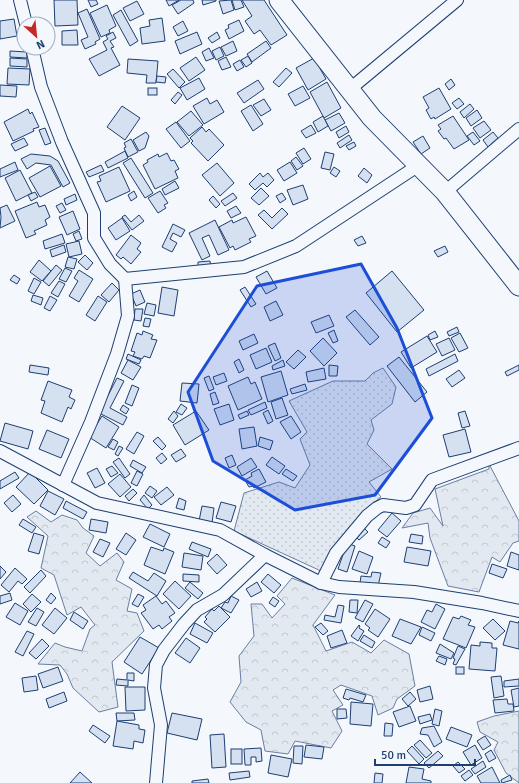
<svg xmlns="http://www.w3.org/2000/svg" width="519" height="783" viewBox="0 0 519 783" font-family="Signika,sans-serif">
	<style>
		.grass { fill: url(#grass-dots); stroke: #687fa3 }
		.forest { fill: url(#forest-crowns); stroke: #687fa3 }
		.building { fill: #d5e0f0; stroke: #1d3f73 }
		.lines { fill: none; stroke-linecap: round; stroke-linejoin: round }
		.minor-casing { stroke: #1d3f73; stroke-width: 14 }
		.primary-casing { stroke: #1d3f73; stroke-width: 21 }
		.minor { stroke: #f4f7fb; stroke-width: 12 }
		.primary { stroke: #f4f7fb; stroke-width: 19 }
		.marked { fill: #1d4ed8; fill-opacity: 0.2; stroke: #1d4ed8; stroke-width: 3; stroke-linejoin: round }
	</style>
	<defs>
		<pattern id="grass-dots" width="8" height="8" patternUnits="userSpaceOnUse"><rect width="8" height="8" fill="#e3e9f0"/><path d="M2 2h.1M6 6h.1" fill="none" stroke="#c2c9d1" stroke-width="1.8" stroke-linecap="round"/></pattern>
		<pattern id="forest-crowns" width="20" height="18" patternUnits="userSpaceOnUse"><rect width="20" height="18" fill="#e3e9f0"/><path d="M2 6a3 3 0 1 1 6 0M12 15a3 3 0 1 1 6 0" fill="none" stroke="#c2c9d1"/></pattern>
	</defs>
	<rect width="100%" height="100%" fill="#f4f7fb"/>
	<polygon class="grass" points="383,368 396,387 392,404 371,420 374,430 367,444 392,469 369,482 381,497 368,507 321,571 234,531 244,493 279,482 295,488 310,465 300,439 307,432 289,401 333,381 365,381 373,373"/>
	<g class="forest">
		<polygon points="489,464 519,521 519,541 513,543 500,562 492,557 479,592 448,586 430,538 428,523 402,528 413,513 430,508 443,526 435,489 489,469"/>
		<polygon points="36,511 51,522 62,515 77,520 83,528 94,536 86,553 100,566 117,553 124,562 116,580 132,589 127,611 137,613 144,631 112,662 118,707 99,712 73,688 67,674 60,665 38,664 55,643 65,647 82,651 90,629 95,625 81,607 67,615 54,575 41,568 48,536 27,517"/>
		<polygon points="292,578 335,595 313,625 326,651 352,642 371,653 384,640 409,654 415,686 397,699 393,708 378,715 372,696 341,685 333,690 343,705 332,711 342,731 331,748 295,741 288,754 265,751 261,730 246,722 230,702 241,682 239,656 254,636 251,604 262,604 272,618 285,604 277,596"/>
		<polygon points="519,711 519,783 506,773 494,750 498,742 480,732 477,722 494,716"/>
	</g>
	<g class="building">
		<polygon points="54,0 77,0 78,25 55,26"/>
		<polygon points="88,0 96,0 98,4 91,7"/>
		<polygon points="166,0 179,0 169,6"/>
		<polygon points="181,0 193,0 194,3 178,14 172,5"/>
		<polygon points="202,0 216,0 216,1 203,5"/>
		<polygon points="231,0 234,10 223,14 219,1"/>
		<polygon points="232,0 241,0 244,7 235,10"/>
		<polygon points="242,0 264,0 287,35 271,45 260,30 254,34 245,21 252,16"/>
		<polygon points="137,1 144,14 130,21 123,8"/>
		<polygon points="107,5 116,26 109,30 110,33 101,37 90,13"/>
		<polygon points="87,9 100,39 95,42 96,44 85,49 81,40 88,37 78,13"/>
		<polygon points="121,10 138,41 130,46 113,15"/>
		<polygon points="162,18 165,41 142,44 140,28 150,26 149,20"/>
		<polygon points="14,19 17,36 0,39 0,21"/>
		<polygon points="239,20 244,31 229,39 225,30 229,28 228,25"/>
		<polygon points="183,21 188,31 178,36 173,27"/>
		<polygon points="77,30 78,45 62,45 62,31"/>
		<polygon points="113,32 116,38 110,41 114,47 111,48 120,65 99,76 89,59 107,50 103,42 108,39 106,36"/>
		<polygon points="197,32 202,44 180,54 175,41"/>
		<polygon points="217,32 220,38 212,43 208,38"/>
		<polygon points="233,41 237,51 226,56 221,47"/>
		<polygon points="266,41 271,48 252,62 247,54"/>
		<polygon points="220,47 224,56 216,60 212,51"/>
		<polygon points="209,48 214,58 206,61 202,52"/>
		<polygon points="10,51 27,52 27,58 10,57"/>
		<polygon points="248,56 252,63 246,67 241,60"/>
		<polygon points="196,57 205,70 189,81 180,68"/>
		<polygon points="226,57 231,67 222,70 218,61"/>
		<polygon points="10,58 27,59 27,67 10,66"/>
		<polygon points="314,58 326,79 308,90 296,68"/>
		<polygon points="128,59 158,61 156,83 146,83 147,75 127,73"/>
		<polygon points="240,60 244,67 237,71 233,64"/>
		<polygon points="8,68 30,69 29,85 7,84"/>
		<polygon points="286,68 292,73 279,87 273,82"/>
		<polygon points="173,69 185,82 179,88 167,74"/>
		<polygon points="157,76 166,77 165,83 156,82"/>
		<polygon points="199,78 205,89 187,100 180,88"/>
		<polygon points="451,79 455,85 449,90 445,84"/>
		<polygon points="258,80 264,89 244,103 237,93"/>
		<polygon points="327,82 341,108 324,118 310,92"/>
		<polygon points="0,85 17,86 16,97 0,96"/>
		<polygon points="303,86 310,98 295,106 288,94"/>
		<rect x="148" y="88" width="9" height="7"/>
		<polygon points="439,88 451,109 435,119 434,117 431,119 426,110 429,108 423,97"/>
		<polygon points="178,92 182,95 175,104 171,100"/>
		<polygon points="207,98 210,104 217,100 224,112 204,124 193,106"/>
		<polygon points="459,98 464,104 457,109 452,103"/>
		<polygon points="264,99 271,110 261,116 253,105"/>
		<polygon points="470,104 474,109 464,118 460,112"/>
		<polygon points="251,105 263,124 253,131 241,111"/>
		<polygon points="122,106 140,118 125,140 107,127"/>
		<polygon points="28,109 30,114 32,112 39,127 33,129 34,131 13,141 4,122"/>
		<polygon points="477,110 482,118 471,126 466,118"/>
		<polygon points="191,111 203,125 189,136 177,122"/>
		<polygon points="339,113 345,123 331,131 325,120"/>
		<polygon points="323,116 328,126 318,132 313,122"/>
		<polygon points="453,116 469,140 454,149 446,138 444,139 438,131 441,129 438,125"/>
		<polygon points="484,121 491,130 480,138 473,128"/>
		<polygon points="176,122 190,141 181,148 166,129"/>
		<polygon points="311,125 316,133 306,138 301,131"/>
		<polygon points="346,126 349,132 339,138 336,132"/>
		<polygon points="202,127 206,132 209,129 224,145 208,161 191,143 193,141 190,138"/>
		<polygon points="45,128 51,143 45,145 39,130"/>
		<polygon points="146,132 149,136 145,148 139,151 133,140"/>
		<polygon points="473,132 480,141 474,145 467,136"/>
		<polygon points="493,132 498,138 488,147 483,140"/>
		<polygon points="349,135 352,140 340,148 337,143"/>
		<polygon points="423,136 430,148 421,154 413,142"/>
		<polygon points="24,138 28,145 15,151 11,144"/>
		<polygon points="131,139 138,152 128,157 124,148 126,147 124,143"/>
		<polygon points="354,142 356,146 349,150 346,146"/>
		<polygon points="304,148 311,159 303,164 296,153"/>
		<polygon points="125,151 128,158 108,168 105,162"/>
		<polygon points="325,152 334,154 330,170 321,168"/>
		<polygon points="167,153 171,161 174,160 179,169 175,171 178,178 155,189 143,165 148,162 147,160 158,154 159,157"/>
		<polygon points="31,154 50,156 58,161 70,183 63,187 51,165 36,163 27,169 21,159"/>
		<polygon points="296,157 303,166 297,170 291,161"/>
		<polygon points="131,158 153,193 145,198 123,163"/>
		<polygon points="15,162 18,170 0,177 0,169"/>
		<polygon points="290,162 297,173 284,181 277,170"/>
		<polygon points="217,163 234,183 220,196 202,175"/>
		<polygon points="101,165 104,171 89,177 86,172"/>
		<polygon points="50,166 61,186 40,197 29,178"/>
		<polygon points="119,167 130,191 106,202 97,182 101,181 99,176"/>
		<polygon points="334,167 340,171 336,177 330,173"/>
		<polygon points="364,168 372,175 367,183 358,176"/>
		<polygon points="20,170 32,193 16,201 5,178"/>
		<polygon points="260,173 263,177 268,173 274,180 267,187 263,183 255,190 249,184"/>
		<polygon points="175,181 179,188 165,195 162,189"/>
		<polygon points="303,185 308,199 293,205 287,190"/>
		<polygon points="261,188 269,196 259,205 251,198"/>
		<polygon points="134,191 137,197 131,201 128,195"/>
		<polygon points="160,191 168,203 164,205 166,208 158,213 148,198"/>
		<polygon points="35,192 38,197 31,201 28,195"/>
		<polygon points="233,193 237,198 225,206 221,201"/>
		<polygon points="282,193 286,199 280,203 276,196"/>
		<polygon points="75,194 77,200 66,205 64,199"/>
		<polygon points="213,196 220,204 216,208 209,200"/>
		<polygon points="37,202 39,207 45,205 50,217 45,220 47,225 34,231 36,234 26,238 15,211"/>
		<polygon points="62,203 66,210 60,213 56,206"/>
		<polygon points="7,205 15,221 0,228 1,217 0,208"/>
		<polygon points="236,206 241,213 231,218 227,211"/>
		<polygon points="282,208 288,214 272,229 258,215 264,210 272,218"/>
		<polygon points="73,211 80,229 67,235 59,217"/>
		<polygon points="125,215 131,222 139,215 144,221 132,230 122,217"/>
		<polygon points="246,217 256,236 249,239 251,242 235,250 233,246 230,248 219,227 232,220 233,223"/>
		<polygon points="122,218 130,231 116,240 108,228"/>
		<polygon points="215,220 229,250 218,255 209,235 202,238 210,256 202,260 189,233"/>
		<polygon points="173,224 185,230 181,237 173,233 170,239 177,243 172,252 162,247"/>
		<polygon points="79,231 82,239 76,241 73,234"/>
		<polygon points="62,234 65,243 45,249 43,241"/>
		<polygon points="131,235 141,243 137,249 141,252 131,264 123,257 121,259 116,255"/>
		<polygon points="362,236 366,243 358,246 354,240"/>
		<polygon points="79,241 82,254 69,257 66,244"/>
		<polygon points="64,245 66,252 52,257 50,250"/>
		<polygon points="445,246 448,252 438,257 434,251"/>
		<polygon points="85,255 93,263 87,270 78,262"/>
		<polygon points="68,257 77,259 74,269 65,267"/>
		<polygon points="39,260 51,271 42,281 30,272"/>
		<polygon points="210,261 211,268 198,269 198,262"/>
		<polygon points="56,265 62,270 49,286 43,281"/>
		<polygon points="65,268 72,271 66,282 59,279"/>
		<polygon points="79,270 93,279 79,302 69,296 78,281 74,278"/>
		<polygon points="267,271 277,288 266,294 256,277"/>
		<polygon points="392,271 424,310 397,332 366,293"/>
		<polygon points="14,275 20,279 17,284 10,280"/>
		<polygon points="34,278 41,282 34,294 28,291"/>
		<polygon points="59,281 65,284 58,297 51,293"/>
		<polygon points="112,283 119,290 109,302 101,295"/>
		<polygon points="162,287 178,290 174,316 158,313"/>
		<polygon points="245,287 256,304 251,307 240,290"/>
		<polygon points="140,290 145,302 136,306 131,294"/>
		<polygon points="33,295 43,298 41,305 31,301"/>
		<polygon points="50,296 57,300 50,311 44,308"/>
		<polygon points="98,296 107,302 95,321 86,315"/>
		<polygon points="276,301 283,315 270,321 264,307"/>
		<polygon points="147,303 156,305 154,316 144,314"/>
		<polygon points="135,309 143,309 141,321 134,320"/>
		<polygon points="355,310 379,337 370,345 346,317"/>
		<polygon points="329,315 334,326 316,333 311,322"/>
		<polygon points="145,318 151,319 149,327 143,326"/>
		<polygon points="457,327 459,332 449,336 447,332"/>
		<polygon points="334,330 338,341 333,343 328,333"/>
		<polygon points="143,331 153,335 151,339 157,340 150,358 144,356 142,359 133,356 135,352 131,351 137,333 142,335"/>
		<polygon points="435,331 438,337 430,340 428,335"/>
		<polygon points="460,333 468,348 459,352 451,338"/>
		<polygon points="254,334 258,343 243,350 239,341"/>
		<polygon points="427,336 437,352 411,368 401,352"/>
		<polygon points="323,338 337,353 324,366 310,351"/>
		<polygon points="449,338 455,350 442,356 436,344"/>
		<polygon points="275,343 281,358 275,361 268,346"/>
		<polygon points="266,348 272,362 256,369 250,355"/>
		<polygon points="298,350 306,357 294,369 286,362"/>
		<polygon points="128,354 141,360 139,364 126,359"/>
		<polygon points="455,354 458,361 429,376 426,369"/>
		<polygon points="399,357 427,392 415,402 387,366"/>
		<polygon points="239,359 244,370 239,373 234,362"/>
		<polygon points="128,360 141,367 133,380 121,373"/>
		<polygon points="283,360 285,366 273,370 272,366"/>
		<polygon points="30,365 49,368 48,375 29,372"/>
		<polygon points="329,365 338,366 337,376 329,376"/>
		<polygon points="519,365 519,370 507,376 505,372"/>
		<polygon points="324,368 326,379 308,382 306,372"/>
		<polygon points="459,370 465,378 452,387 446,379"/>
		<polygon points="281,371 288,395 268,402 261,377"/>
		<polygon points="224,373 227,381 216,385 213,377"/>
		<polygon points="209,376 214,389 209,391 204,378"/>
		<polygon points="248,377 251,384 255,382 262,399 238,410 228,386"/>
		<polygon points="117,378 124,381 110,408 127,417 123,425 99,413"/>
		<polygon points="48,381 72,390 69,397 75,400 71,409 68,407 62,422 41,413 45,401 41,400"/>
		<polygon points="182,383 199,384 197,403 180,401"/>
		<polygon points="305,384 307,390 292,394 290,389"/>
		<polygon points="132,385 139,388 132,406 125,403"/>
		<polygon points="215,392 219,403 213,405 210,394"/>
		<polygon points="282,398 288,415 276,419 271,402"/>
		<polygon points="265,402 267,408 251,415 248,410"/>
		<polygon points="181,404 187,408 182,415 176,412"/>
		<polygon points="229,404 234,420 220,425 214,409"/>
		<polygon points="123,405 129,409 126,414 120,410"/>
		<polygon points="268,410 273,421 268,424 263,413"/>
		<polygon points="174,411 178,416 173,423 168,419"/>
		<polygon points="196,411 209,430 185,445 173,425"/>
		<polygon points="247,411 249,415 240,419 238,415"/>
		<polygon points="465,411 470,426 462,428 458,413"/>
		<polygon points="102,416 119,427 106,448 89,437"/>
		<polygon points="291,416 301,432 291,439 280,422"/>
		<polygon points="5,423 33,431 28,449 0,441"/>
		<polygon points="254,427 257,446 242,449 239,429"/>
		<polygon points="465,429 471,452 449,457 443,435"/>
		<polygon points="47,430 69,439 61,458 39,449"/>
		<polygon points="137,432 144,436 134,454 126,449"/>
		<polygon points="158,437 166,446 162,450 153,441"/>
		<polygon points="260,437 273,441 270,450 258,446"/>
		<polygon points="113,439 118,442 114,450 108,447"/>
		<polygon points="119,446 123,448 118,456 115,454"/>
		<polygon points="181,449 186,456 176,462 171,455"/>
		<polygon points="162,453 167,459 161,464 156,458"/>
		<polygon points="232,455 236,465 229,468 225,458"/>
		<polygon points="272,457 285,466 279,474 266,465"/>
		<polygon points="119,458 130,474 125,478 113,462"/>
		<polygon points="251,458 257,467 242,476 237,467"/>
		<polygon points="133,460 146,467 142,473 130,466"/>
		<polygon points="112,466 118,473 111,477 106,469"/>
		<polygon points="97,468 105,483 95,488 87,473"/>
		<polygon points="259,469 266,482 254,488 253,486 249,487 245,480 252,476 251,473"/>
		<polygon points="286,469 297,476 293,481 282,474"/>
		<polygon points="137,471 143,474 137,486 131,483"/>
		<polygon points="15,472 19,478 0,489 0,481"/>
		<polygon points="30,472 48,490 34,504 16,487"/>
		<polygon points="120,474 131,487 120,497 108,484"/>
		<polygon points="150,486 157,491 152,498 145,493"/>
		<polygon points="167,487 174,495 161,505 154,497"/>
		<polygon points="133,489 137,493 129,501 125,496"/>
		<polygon points="48,491 64,499 55,515 40,506"/>
		<polygon points="13,495 21,504 12,512 4,503"/>
		<polygon points="144,495 152,505 148,509 140,500"/>
		<polygon points="179,498 186,501 184,510 176,508"/>
		<polygon points="66,501 87,512 83,519 63,508"/>
		<polygon points="221,502 236,506 231,522 216,518"/>
		<polygon points="202,506 214,508 212,523 199,521"/>
		<polygon points="392,513 401,521 387,537 378,530"/>
		<polygon points="23,519 36,527 32,533 19,525"/>
		<polygon points="91,519 108,522 106,533 89,530"/>
		<polygon points="150,524 170,534 164,547 143,537"/>
		<polygon points="363,527 368,532 359,540 354,535"/>
		<polygon points="34,533 44,536 39,554 28,551"/>
		<polygon points="126,533 136,540 126,555 116,549"/>
		<polygon points="411,534 423,536 422,544 409,542"/>
		<polygon points="382,537 390,542 386,548 378,543"/>
		<polygon points="100,539 110,543 103,557 93,552"/>
		<polygon points="192,542 211,549 208,557 189,549"/>
		<polygon points="347,543 355,546 347,572 338,569"/>
		<polygon points="151,547 163,551 164,548 174,552 165,574 144,565"/>
		<polygon points="407,547 431,551 428,566 404,562"/>
		<polygon points="359,551 373,557 367,574 352,569"/>
		<polygon points="511,552 519,555 519,570 507,566"/>
		<polygon points="184,553 203,556 201,570 182,567"/>
		<polygon points="217,554 227,565 217,574 207,563"/>
		<polygon points="492,564 507,569 503,578 489,573"/>
		<polygon points="0,566 6,572 0,579"/>
		<polygon points="15,568 27,579 22,584 18,581 9,592 1,585"/>
		<polygon points="41,570 46,576 30,593 24,587"/>
		<polygon points="133,572 148,581 154,573 166,581 157,596 129,578"/>
		<polygon points="372,572 381,573 378,586 360,583 361,576 371,577"/>
		<polygon points="183,574 199,575 199,582 183,581"/>
		<polygon points="268,574 281,585 274,593 261,582"/>
		<polygon points="175,581 191,596 179,609 163,594"/>
		<polygon points="190,582 203,593 198,599 185,588"/>
		<polygon points="257,582 262,591 251,597 246,589"/>
		<polygon points="10,593 12,600 0,604 0,596"/>
		<polygon points="51,593 56,598 51,604 46,600"/>
		<polygon points="32,594 41,602 31,612 23,604"/>
		<polygon points="138,594 144,597 138,607 132,604"/>
		<polygon points="156,596 162,604 166,601 175,613 169,617 172,621 162,629 159,625 153,629 141,613 146,610 143,605"/>
		<polygon points="231,596 239,600 231,613 221,608 225,602 228,603"/>
		<polygon points="273,597 279,601 275,607 269,603"/>
		<polygon points="350,600 358,600 357,613 349,612"/>
		<polygon points="365,600 373,604 363,622 355,618"/>
		<polygon points="15,603 28,611 20,625 6,617"/>
		<polygon points="436,604 445,609 435,629 421,622 427,610 432,612"/>
		<polygon points="338,605 344,606 341,623 324,620 325,615 335,617"/>
		<polygon points="219,606 230,617 215,632 204,622 207,619 205,617 212,609 214,611"/>
		<polygon points="37,608 44,612 36,626 28,622"/>
		<polygon points="55,608 67,618 54,634 42,625"/>
		<polygon points="375,609 390,619 378,637 368,630 370,628 365,624"/>
		<polygon points="74,612 88,621 83,629 70,620"/>
		<polygon points="461,616 471,620 468,625 475,627 466,648 443,639 453,617 459,619"/>
		<polygon points="400,619 421,627 411,644 392,636"/>
		<polygon points="493,619 505,631 495,640 483,628"/>
		<polygon points="510,621 518,623 519,621 519,649 503,645"/>
		<polygon points="195,623 213,633 207,643 190,634"/>
		<polygon points="321,623 328,631 323,635 315,627"/>
		<polygon points="359,625 360,626 359,628 364,631 358,641 351,636"/>
		<polygon points="422,627 435,633 431,641 419,635"/>
		<polygon points="342,630 347,643 331,648 327,636"/>
		<polygon points="27,631 34,634 23,656 15,652"/>
		<polygon points="364,635 375,642 372,648 360,641"/>
		<polygon points="140,637 159,648 142,674 124,662"/>
		<polygon points="186,638 200,648 190,663 175,653"/>
		<polygon points="42,639 49,646 36,659 29,653"/>
		<polygon points="480,642 492,643 492,648 497,648 495,671 469,669 471,645 480,646"/>
		<polygon points="440,644 454,653 451,659 436,653"/>
		<polygon points="458,646 465,649 456,665 453,664 455,659 453,658"/>
		<polygon points="439,656 447,659 445,665 436,661"/>
		<polygon points="58,667 63,681 43,688 38,674"/>
		<rect x="456" y="667" width="8" height="7"/>
		<polygon points="127,673 134,673 134,681 128,680 128,686 116,685 117,679 127,680"/>
		<polygon points="36,676 38,690 24,692 22,678"/>
		<polygon points="501,676 504,696 494,698 491,677"/>
		<polygon points="519,679 519,686 504,687 504,681"/>
		<polygon points="430,686 433,699 420,702 417,690"/>
		<polygon points="125,687 145,687 145,710 126,711"/>
		<polygon points="519,688 519,706 514,707 511,690"/>
		<polygon points="346,689 366,695 363,702 350,698 349,700 343,698"/>
		<polygon points="64,692 67,701 49,708 46,699"/>
		<polygon points="410,692 416,699 408,706 402,699"/>
		<polygon points="507,699 508,704 513,704 514,711 495,713 493,700"/>
		<polygon points="351,702 373,704 371,726 350,724"/>
		<polygon points="410,706 416,721 399,727 393,712"/>
		<polygon points="337,709 346,709 347,718 337,719"/>
		<polygon points="435,709 442,711 439,726 432,724"/>
		<polygon points="116,713 134,713 135,720 117,721"/>
		<polygon points="172,713 202,719 197,740 167,733"/>
		<polygon points="430,714 432,720 420,724 418,717"/>
		<polygon points="117,721 139,725 139,729 145,730 143,743 134,741 133,749 113,746"/>
		<polygon points="385,723 393,724 392,736 384,736"/>
		<polygon points="93,725 110,736 105,743 89,731"/>
		<polygon points="434,726 442,742 434,747 428,735 420,734 422,728"/>
		<polygon points="451,727 472,735 467,747 446,739"/>
		<polygon points="224,734 226,767 212,768 210,735"/>
		<polygon points="485,736 491,745 483,750 477,741"/>
		<polygon points="420,740 432,753 426,758 414,745"/>
		<polygon points="306,745 324,747 322,759 304,757"/>
		<polygon points="475,745 482,758 471,765 463,752"/>
		<polygon points="294,746 303,746 302,764 293,763"/>
		<polygon points="412,746 424,759 419,764 407,751"/>
		<polygon points="261,748 262,761 256,762 256,757 251,757 251,765 245,765 244,749"/>
		<rect x="231" y="749" width="11" height="15"/>
		<polygon points="491,750 496,758 489,762 485,754"/>
		<polygon points="438,751 443,756 429,768 424,763"/>
		<polygon points="271,755 292,759 288,777 268,773"/>
		<polygon points="483,761 486,767 475,774 471,769"/>
		<polygon points="458,762 465,769 459,773 453,766"/>
		<polygon points="409,767 424,769 422,779 431,781 431,783 406,783"/>
		<polygon points="492,767 500,783 481,783 477,776"/>
		<polygon points="469,770 473,775 465,781 461,776"/>
		<polygon points="249,771 250,777 230,780 229,773"/>
		<polygon points="80,772 92,783 70,783"/>
		<polygon points="375,773 383,774 382,783 374,783"/>
		<polygon points="510,775 512,780 502,783 501,780"/>
		<polygon points="208,779 209,783 192,783 192,781"/>
	</g>
	<g class="lines">
		<defs>
			<g id="minor">
				<polyline points="20,0 26,24"/>
				<polyline points="32,48 41,87 62,142 94,213 94,238 110,264 125,279 128,316 117,354 91,422 63,485"/>
				<polyline points="350,89 457,0"/>
				<polyline points="445,192 519,129"/>
				<polyline points="125,279 244,267 296,246 419,165"/>
				<polyline points="0,451 97,503 220,530 265,555 321,583 339,587 414,592 482,603 519,611"/>
				<polyline points="321,583 336,553 367,516 377,508 383,505 406,508 415,505 432,480 519,448"/>
				<polyline points="156,783 161,725 154,688 156,665 164,650 184,624 197,610 223,595 265,555"/>
			</g>
			<polyline id="primary" points="279,0 372,118 445,192 519,286"/>
		</defs>
		<use href="#minor" class="minor-casing"/>
		<use href="#primary" class="primary-casing"/>
		<use href="#minor" class="minor"/>
		<use href="#primary" class="primary"/>
	</g>
	<path class="marked" d="M 361,264 L 397,328 L 432,418 L 375,495 L 295,510 L 213,461 L 188,392 L 257,286 Z"/>
	<g transform="translate(36 36) rotate(153)"><circle r="19" fill="#f4f7fb" stroke="#9eadc5"/>
	<path d="M0-3L7 15L0 10L-7 15Z" fill="#c62828"/>
	<text y="-6" font-size="11" font-weight="bold" text-anchor="middle" fill="#1d3f73">N</text>
	</g>
	<path d="M375 759v6h100v-6" fill="none" stroke="#1d3f73" stroke-width="2"/>
	<text x="381" y="759" font-size="12" fill="#1d3f73" stroke="#f4f7fb" stroke-width="3" paint-order="stroke">50 m</text>
</svg>
